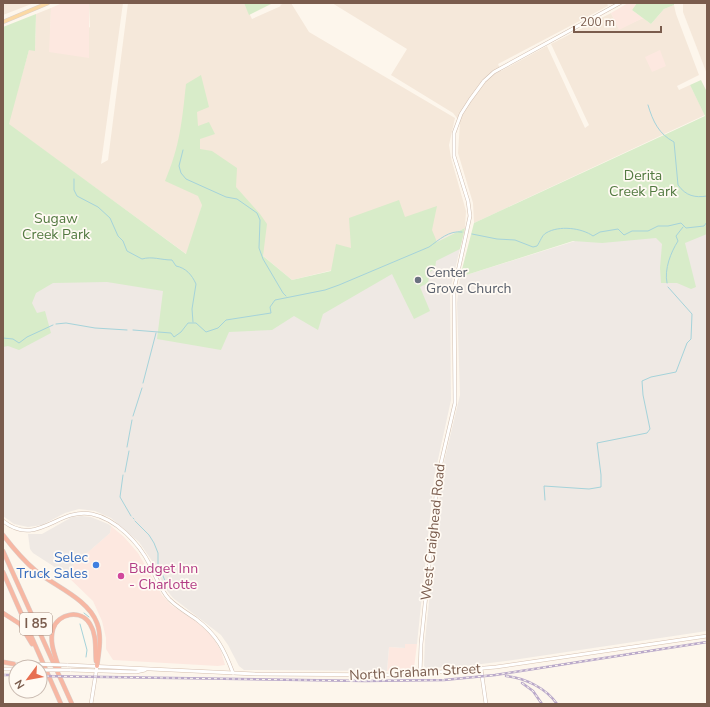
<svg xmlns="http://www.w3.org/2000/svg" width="710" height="707" viewBox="0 0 710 707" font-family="'Nunito Sans',sans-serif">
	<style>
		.residential { fill: #f5e8da }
		.commercial { fill: #fde8e0 }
		.industrial { fill: #efe9e4 }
		.green { fill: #d8ecc9 }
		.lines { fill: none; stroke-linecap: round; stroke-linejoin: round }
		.stream { stroke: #a5d3da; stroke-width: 1 }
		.tertiary-casing { stroke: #d1beb0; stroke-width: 4 }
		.secondary-casing { stroke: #d6c0b0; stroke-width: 4 }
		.primary-casing { stroke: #dad1cd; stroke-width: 4.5 }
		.motorway-casing { stroke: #dad1cd; stroke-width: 5 }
		.tertiary { stroke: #fff; stroke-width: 3 }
		.secondary { stroke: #fff; stroke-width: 3 }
		.primary { stroke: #fbd9a5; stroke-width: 3.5 }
		.motorway { stroke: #f7b7a3; stroke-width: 4 }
		.rail-casing { stroke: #b9a8c9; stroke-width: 2.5 }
		.rail { stroke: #fffaf3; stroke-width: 1; stroke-dasharray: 3; stroke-linecap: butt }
		.secondary-bridge-casing { stroke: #d6c0b0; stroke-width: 4; stroke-linecap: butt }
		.secondary-bridge { stroke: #fff; stroke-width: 3 }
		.worship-dot { fill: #6b7280; stroke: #fffaf3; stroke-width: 1.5 }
		.shop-dot { fill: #3f7fe0; stroke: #fffaf3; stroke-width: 1.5 }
		.hotel-dot { fill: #d1479c; stroke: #fffaf3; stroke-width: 1.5 }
		.labels { text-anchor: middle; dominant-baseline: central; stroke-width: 3.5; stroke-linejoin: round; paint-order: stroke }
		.shield { fill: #fffaf3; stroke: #a28b7f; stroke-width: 1 }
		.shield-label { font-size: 13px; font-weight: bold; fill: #7a5c4d }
		.park-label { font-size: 14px; fill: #537a41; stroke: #fffaf3 }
		.worship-label { font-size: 14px; fill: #5b616d; stroke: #fffaf3; text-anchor: start }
		.street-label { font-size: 14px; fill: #7a5c4d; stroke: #fffaf3 }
		.shop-label { font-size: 14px; fill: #366cbe; stroke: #fffaf3; text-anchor: end }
		.hotel-label { font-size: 14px; fill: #b23c85; stroke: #fffaf3; text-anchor: start }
	</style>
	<rect width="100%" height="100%" fill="#fdf6ec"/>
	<g class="residential">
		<polygon points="3,3 34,3 3,15"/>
		<polygon points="89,3 123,3 101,164 108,160 128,3 244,3 252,19 281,6 280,5 285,3 291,3 309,32 455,118 449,145 451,158 466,211 465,228 423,248 292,280 202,205 189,256 8,124 29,50 35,50 36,14 51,8 50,52 90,27"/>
		<polygon points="332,3 607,3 608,6 498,64 501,71 547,46 585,128 589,125 551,44 611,13 619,29 643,18 651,24 664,9 674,5 676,14 699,75 677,86 679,90 690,85 705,115 474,223 473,203 458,153 460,122 453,113 391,75 407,49"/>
		<polygon points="683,3 707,3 707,74 683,12"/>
	</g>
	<g class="commercial">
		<polygon points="62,3 89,3 89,58 49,52 51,8"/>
		<polygon points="628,3 637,3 632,10 643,18 619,30 611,13"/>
		<polygon points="660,50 666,66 652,72 645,57"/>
		<polygon points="111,526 124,537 138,553 162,595 171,605 197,622 212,636 221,651 225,665 218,666 113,660 106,649 106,638 102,621 93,601 64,573 110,533"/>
		<polygon points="405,644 417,644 414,668 411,670 387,671 389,647 404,648"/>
	</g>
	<g class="industrial">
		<polygon points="707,186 707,631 513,660 457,667 426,668 424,666 425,640 441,487 444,462 460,395 457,303 460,277 655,216"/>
		<polygon points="465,228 450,290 451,400 434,478 417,644 405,644 405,648 389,647 387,671 244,670 239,666 228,645 221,635 173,598 165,588 152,561 139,542 111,518 95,511 79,509 65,513 42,525 28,527 14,524 3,516 3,344 37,283 179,276 160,332 423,248"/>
		<polygon points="82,516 91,517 108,524 111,526 110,533 64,573 33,553 30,549 28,534 42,534 72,517"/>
	</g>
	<g class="green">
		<polygon points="244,3 273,3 249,15"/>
		<polygon points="637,3 674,3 674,5 664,9 651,24 632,10"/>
		<path d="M 36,14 L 35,51 L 29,50 L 9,124 L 186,254 L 202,205 L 198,196 L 165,181 C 180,146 182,121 186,84 L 201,75 L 209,107 L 197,112 L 198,126 L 209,122 L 215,134 L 200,139 L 200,149 L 212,151 L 237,168 L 236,187 L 260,214 L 267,224 L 263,256 L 292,280 L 331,271 L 336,244 L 351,248 L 349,218 L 399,200 L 405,217 L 437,206 L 432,230 L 437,242 L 465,228 L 460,249 L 436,261 L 435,269 L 430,272 L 428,283 L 420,287 L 430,311 L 414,319 L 392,274 L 323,314 L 318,330 L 294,316 L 272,330 L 229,332 L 221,350 L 157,339 L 163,291 L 107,282 L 53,283 L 36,293 L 32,303 L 37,313 L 45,311 L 51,333 L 19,350 L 8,346 L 3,347 L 3,27 Z"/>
		<polygon points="701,80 707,92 707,234 685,243 696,287 691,289 677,283 661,283 660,268 662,244 656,238 602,243 573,241 460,277 474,223 705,116 690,85"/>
	</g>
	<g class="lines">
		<g class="stream">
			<path d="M 648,105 C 653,122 659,134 674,142 L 678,185 C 686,196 695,198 707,196"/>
			<polyline points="183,150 179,166 181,173 186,179 226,197 237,199 257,213 260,220 259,248 263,259 283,293 286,296"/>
			<path d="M 74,179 L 74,190 L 77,196 L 98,207 L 110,218 L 118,236 L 123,241 L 127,251 L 142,259 C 152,256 161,260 172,260 L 176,266 C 186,268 192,275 196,284 L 192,309 L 193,322"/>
			<path d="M 472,234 L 497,239 L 515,240 L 533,247 L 537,246 C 540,242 542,235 546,233 C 559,225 582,228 593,236 L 600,232 L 618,229 L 624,235 L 632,231 L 648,231 L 658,226 L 668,226 L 681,223 L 686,228 L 704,226 L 707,222"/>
			<path d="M 667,283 C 664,269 671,252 678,241 L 676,236 L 683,227"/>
			<polyline points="56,324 66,323 95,328 127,330"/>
			<path d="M 133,330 L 171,333 L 174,337 L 181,332 L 188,323 L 196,323 L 206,332 L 218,328 L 226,320 L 271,313 L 270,307 L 275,300 L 325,290 L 339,285 L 429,247 C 439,240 449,230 462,232"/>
			<polyline points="3,338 13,339 19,343 27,337 53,325"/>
			<polyline points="143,383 156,333"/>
			<polyline points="133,416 142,388"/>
			<polyline points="127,447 132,420"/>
			<polyline points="125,472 129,451"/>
			<polyline points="123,475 120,497 131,516"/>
			<polyline points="545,500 544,486 589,489 601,487 601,475 597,443 647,433 650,429 643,395 642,381 651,377 676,372 687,343 691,339 692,314 668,287"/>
			<polyline points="133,518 134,519"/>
			<polyline points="135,521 149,535 154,543 158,553 158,564 166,583"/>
			<polyline points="84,613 89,617"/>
			<polyline points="80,624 87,650 86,657"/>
		</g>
		<defs>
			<g id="tertiary">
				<path d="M 3,521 C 37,548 58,507 92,514 C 116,519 139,543 150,565 C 156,576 160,589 169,599 C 177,607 187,613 196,619 C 217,635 224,649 233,673"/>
				<polyline points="481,669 486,704"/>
				<polyline points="420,674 421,644 438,476 455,403 454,290 470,216 468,201 454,156 454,133 461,114 470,100 484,81 494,72 620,3"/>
				<polyline points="91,704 97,666"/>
			</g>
			<g id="secondary">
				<polyline points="13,664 29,664"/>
				<polyline points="67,665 255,674 405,675 496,667 707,636"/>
				<polyline points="3,669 16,669"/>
				<polyline points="70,670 136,672 145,670"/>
			</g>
			<polyline id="primary" points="3,22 48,3"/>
			<g id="motorway">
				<path d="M 3,535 C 13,548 24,561 36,571 C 56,587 88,599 97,623 C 102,636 99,652 97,666"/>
				<polyline points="3,551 72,704"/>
				<polyline points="3,572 61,704"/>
				<polyline points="3,613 20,624 32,644"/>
				<polyline points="3,662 14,664"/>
				<path d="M 59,668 C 55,655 49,643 53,629 C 58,613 81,609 90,624 C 97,635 95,649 96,661"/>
			</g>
		</defs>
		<use href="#tertiary" class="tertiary-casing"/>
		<use href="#secondary" class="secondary-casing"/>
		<use href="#primary" class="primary-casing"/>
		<use href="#motorway" class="motorway-casing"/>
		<use href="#tertiary" class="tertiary"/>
		<use href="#secondary" class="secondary"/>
		<use href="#primary" class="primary"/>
		<use href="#motorway" class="motorway"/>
		<defs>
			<g id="rail">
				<polyline points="3,675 16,675"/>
				<polyline points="40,676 365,681 444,680 495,675 707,642"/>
				<path d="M 506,676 C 525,678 546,688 557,704"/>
				<polyline points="522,683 533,691 542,704"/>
			</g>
		</defs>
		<use href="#rail" class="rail-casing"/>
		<use href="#rail" class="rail"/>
		<defs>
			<g id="secondary-bridge">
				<polyline points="29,664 67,665"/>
				<polyline points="40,670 70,670"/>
			</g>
		</defs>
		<use href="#secondary-bridge" class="secondary-bridge-casing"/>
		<use href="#secondary-bridge" class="secondary-bridge"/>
	</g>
	<circle class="worship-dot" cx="418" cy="280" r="4"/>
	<circle class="shop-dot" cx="96" cy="565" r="4"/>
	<circle class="hotel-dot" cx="121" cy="576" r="4"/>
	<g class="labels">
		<rect class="shield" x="20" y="613" width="32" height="22" rx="3"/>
		<g class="shield-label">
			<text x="36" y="624">I 85</text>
		</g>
		<g class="park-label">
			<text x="643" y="175">Derita<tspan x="643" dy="16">Creek Park</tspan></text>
			<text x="56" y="218">Sugaw<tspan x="56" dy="16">Creek Park</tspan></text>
		</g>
		<g class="worship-label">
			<text x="426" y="272">Center<tspan x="426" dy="16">Grove Church</tspan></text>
		</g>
		<g class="street-label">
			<text transform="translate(433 532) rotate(-84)">West Craighead Road</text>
			<text transform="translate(415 672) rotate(-3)">North Graham Street</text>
		</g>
		<g class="shop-label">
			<text x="88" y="557">Selec<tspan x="88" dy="16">Truck Sales</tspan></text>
		</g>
		<g class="hotel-label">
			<text x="129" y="568">Budget Inn<tspan x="129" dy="16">- Charlotte</tspan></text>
		</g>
	</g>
	<rect width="710" height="707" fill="none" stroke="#7a5c4d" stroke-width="8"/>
	<g transform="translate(28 679) rotate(238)"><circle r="19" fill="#fffaf3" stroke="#cabbb1"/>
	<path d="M0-3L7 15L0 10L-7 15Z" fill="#e76f51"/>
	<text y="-6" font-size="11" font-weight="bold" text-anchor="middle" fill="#7a5c4d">N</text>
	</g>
	<path d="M574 26v6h87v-6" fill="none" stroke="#7a5c4d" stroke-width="2"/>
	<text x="580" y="26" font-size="12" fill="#7a5c4d" stroke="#fffaf3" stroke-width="3" paint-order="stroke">200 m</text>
</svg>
